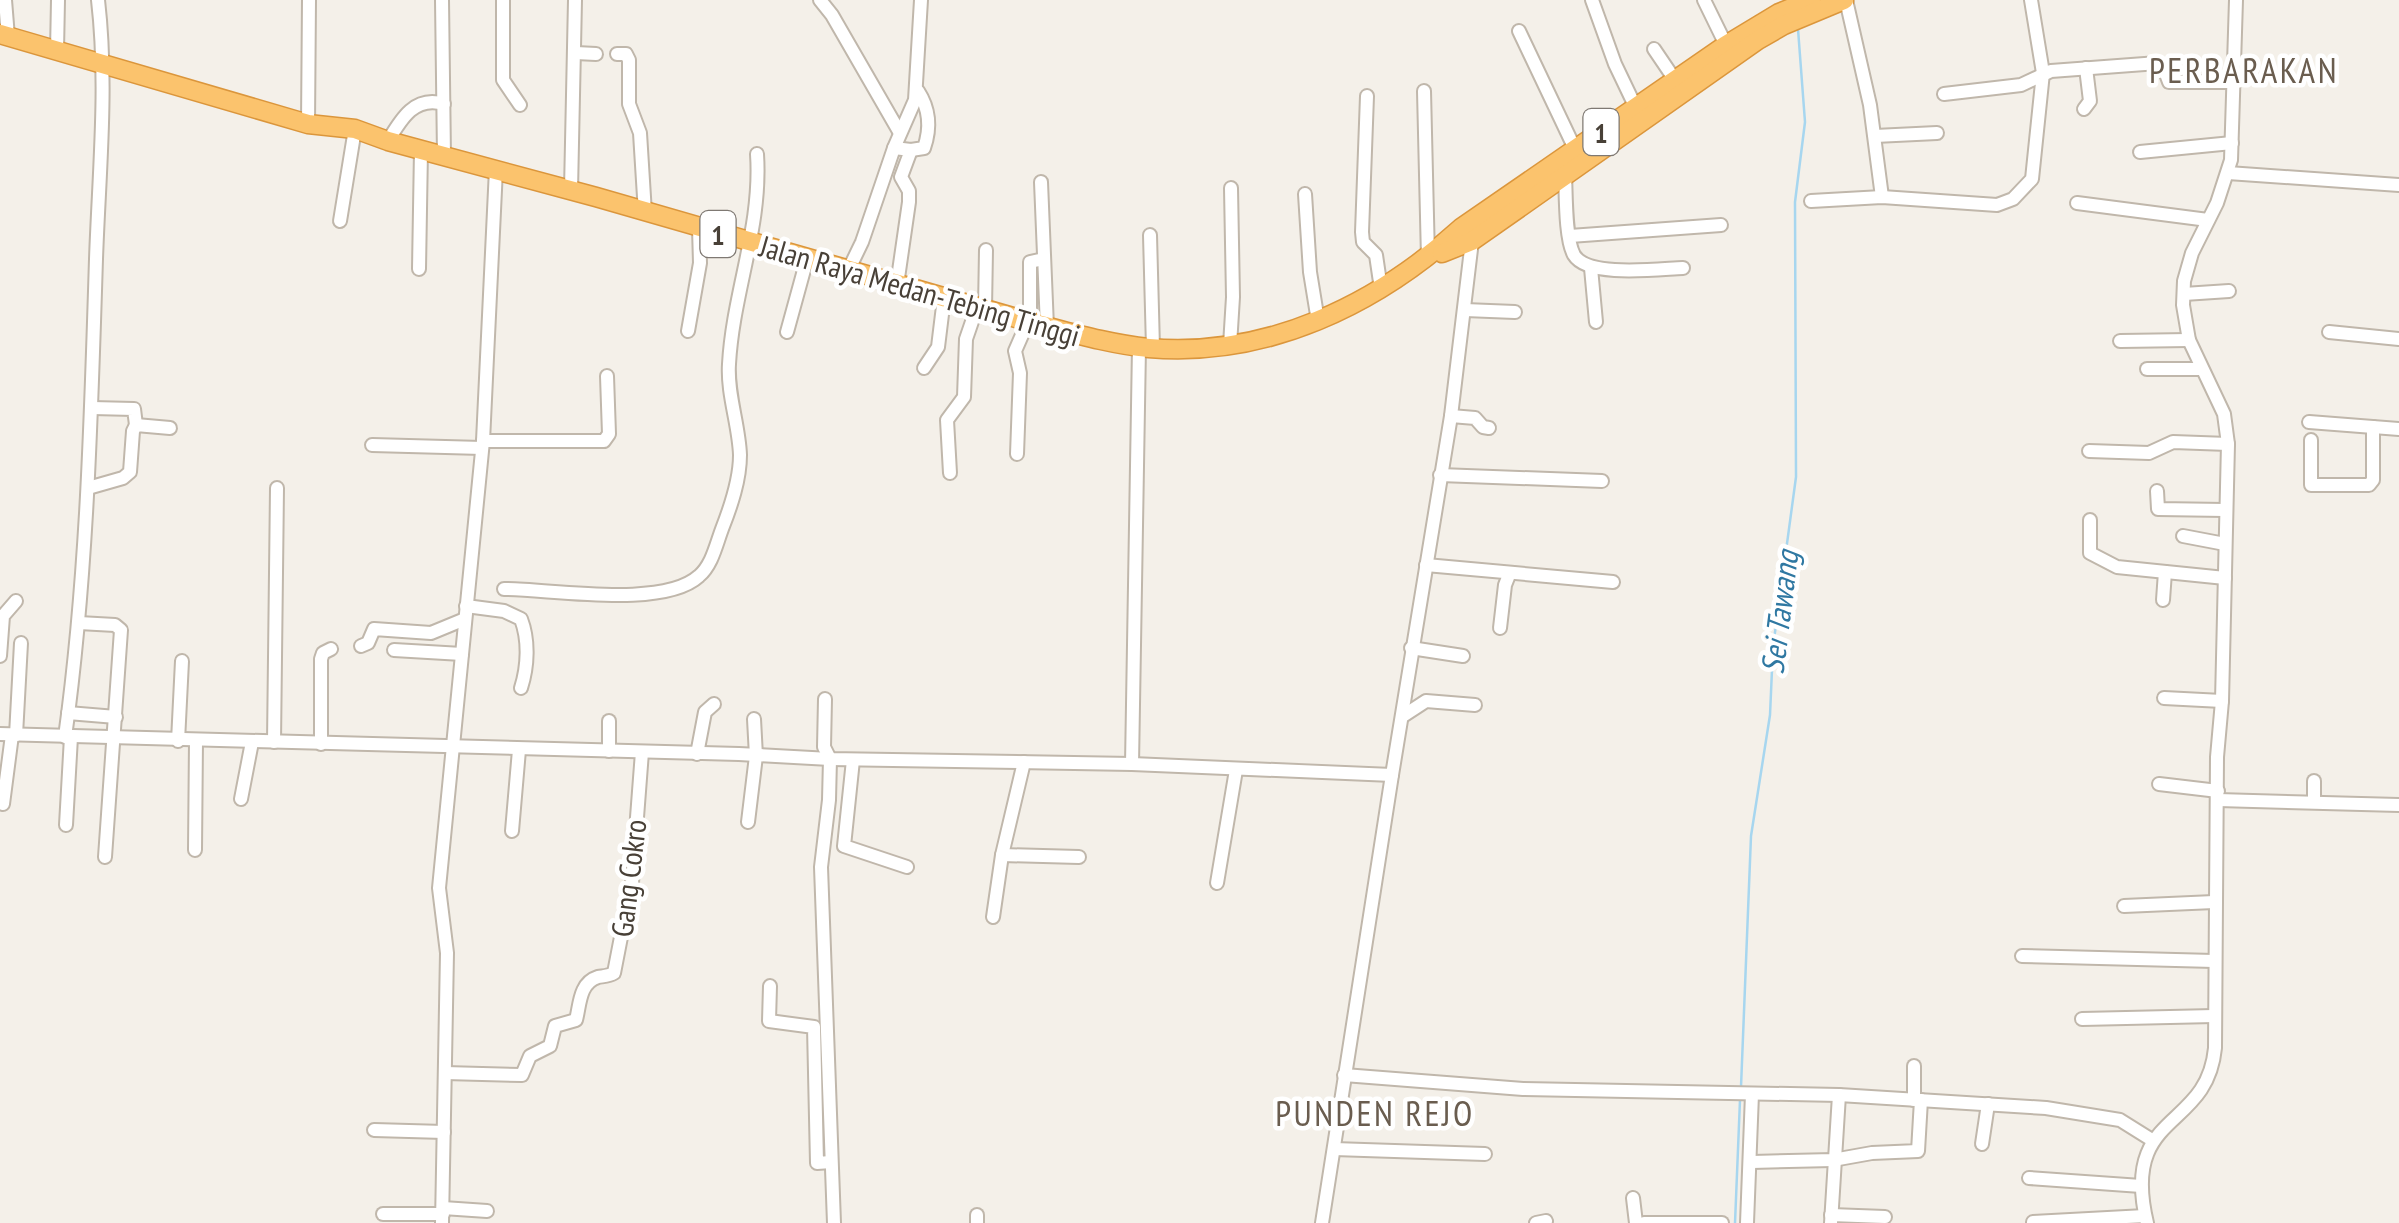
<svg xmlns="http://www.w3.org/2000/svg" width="2399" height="1223" viewBox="0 0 2399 1223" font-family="'PT Sans Narrow',sans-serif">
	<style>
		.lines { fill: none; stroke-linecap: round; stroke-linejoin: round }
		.stream { stroke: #a7d6ef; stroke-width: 2.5 }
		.minor-casing { stroke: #c0b7ab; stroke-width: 16 }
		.highway-casing { stroke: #db963c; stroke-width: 21 }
		.minor { stroke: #fff; stroke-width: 12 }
		.highway { stroke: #fbc36d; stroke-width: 18 }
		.labels { text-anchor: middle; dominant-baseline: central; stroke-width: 9; stroke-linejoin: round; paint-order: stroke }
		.shield { fill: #fff; stroke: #7f7973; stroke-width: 2.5 }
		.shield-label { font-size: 28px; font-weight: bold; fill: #484037 }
		.street-label { font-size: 30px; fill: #484037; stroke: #fff }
		.water-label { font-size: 32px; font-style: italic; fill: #2f78a2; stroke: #fff }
		.quarter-label { font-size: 35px; letter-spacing: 2.5px; fill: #6a5d4f; stroke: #fff }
	</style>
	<rect width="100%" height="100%" fill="#f4f0e9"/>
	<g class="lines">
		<g class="stream">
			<polyline points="1741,1087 1751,836 1770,715 1773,647 1796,477 1795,202 1805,122 1798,29"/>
			<polyline points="1735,1223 1740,1100"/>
		</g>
		<defs>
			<g id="minor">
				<polyline points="5,0 8,37"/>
				<polyline points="442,0 444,156"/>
				<polyline points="503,0 503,80 520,105"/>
				<polyline points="820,0 832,15 900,133"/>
				<polyline points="1592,0 1615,64 1636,108"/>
				<polyline points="1704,0 1726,45"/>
				<polyline points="1846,0 1870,105 1882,197"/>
				<polyline points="1519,31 1575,149"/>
				<polyline points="1654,49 1675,80"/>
				<polyline points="57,51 58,0"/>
				<polyline points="576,53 596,54"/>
				<polyline points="617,54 626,54 629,60 629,104 640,133 645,213"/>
				<polyline points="1424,91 1428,258"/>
				<polyline points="1944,94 2021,85 2051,71 2158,63 2163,66 2169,82 2233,82"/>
				<polyline points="1367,96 1362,232 1363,242 1376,255 1381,289"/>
				<polyline points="2084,109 2090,101 2086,68"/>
				<polyline points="308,124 309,0"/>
				<polyline points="1875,136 1937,133"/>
				<path d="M 388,141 C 401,119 415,95 444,104"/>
				<polyline points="894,148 911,150 901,177 909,191 909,202 897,285"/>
				<path d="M 911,150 L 924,148 C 931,128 929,108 918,91"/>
				<polyline points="2140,152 2232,143"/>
				<polyline points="2228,173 2399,185"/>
				<path d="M 1565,174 C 1566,194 1565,239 1574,255 C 1588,278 1658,269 1683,268"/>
				<polyline points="1041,182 1047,327"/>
				<polyline points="571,190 575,0"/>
				<polyline points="1305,194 1310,272 1318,321"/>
				<polyline points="1811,201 1882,197 1997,205 2013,199 2032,179 2043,73 2031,0"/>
				<polyline points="2077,203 2208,220"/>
				<polyline points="340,221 355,129"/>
				<polyline points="1150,235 1153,348"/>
				<polyline points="1570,236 1721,225"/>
				<polyline points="1591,268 1596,322"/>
				<polyline points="419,269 421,150"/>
				<polyline points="848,271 862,242 894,148 915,100 921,0"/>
				<polyline points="2184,294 2229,291"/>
				<polyline points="985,309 986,250"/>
				<polyline points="1465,310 1515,312"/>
				<polyline points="1030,322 1030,262 1044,259"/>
				<polyline points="688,331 700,263 699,228"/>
				<polyline points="787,332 807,259"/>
				<polyline points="2329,332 2399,339"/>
				<polyline points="2120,341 2189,340"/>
				<polyline points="1230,345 1233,297 1231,188"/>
				<polyline points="924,368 938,347 944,298"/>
				<polyline points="2147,369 2201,369"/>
				<polyline points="92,408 134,409 136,425"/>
				<polyline points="1451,416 1475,418 1483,427 1489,428"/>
				<polyline points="2309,422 2399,429"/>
				<polyline points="2311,440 2311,485 2369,485 2373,480 2373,427"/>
				<polyline points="483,441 604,441 609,434 607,376"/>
				<polyline points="372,445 482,448"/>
				<polyline points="2089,451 2149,453 2173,442 2228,444"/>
				<polyline points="1017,454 1020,373 1015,351 1022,335 1023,320"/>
				<polyline points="950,473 947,420 964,397 966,339 977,307"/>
				<polyline points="1440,475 1602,481"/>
				<polyline points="88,488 123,478 130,472 133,431 136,425 170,428"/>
				<polyline points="2157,491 2158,509 2225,510"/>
				<polyline points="2090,520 2090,553 2117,567 2225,578"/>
				<polyline points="2183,536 2225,544"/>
				<polyline points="1426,565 1613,582"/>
				<path d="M 504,589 C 551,589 663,609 699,576 C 712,565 716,545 722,529 C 731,506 740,480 740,455 C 739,425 727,394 729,364 C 733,292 762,227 757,154"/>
				<polyline points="2163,600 2165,572"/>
				<path d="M 466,606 L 504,611 L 521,619 C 529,640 528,666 521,688"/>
				<polyline points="79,623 115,625 121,630 105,857"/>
				<polyline points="1500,628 1505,585 1509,575"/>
				<polyline points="361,646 368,643 374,629 431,633 465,619"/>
				<polyline points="1411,648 1463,656"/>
				<polyline points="394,650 462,654"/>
				<polyline points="0,656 3,616 16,601"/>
				<polyline points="2164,698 2222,701"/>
				<polyline points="825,699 824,747 830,759 829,800 821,867 834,1223"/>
				<polyline points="68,713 116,717"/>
				<polyline points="1403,716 1426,701 1475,705"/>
				<polyline points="609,721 609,751"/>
				<polyline points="0,734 739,754 830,759 1132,764 1392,775 1451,416 1472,241"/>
				<polyline points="16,735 21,643"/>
				<path d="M 65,737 C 87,578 91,418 96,259 C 99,173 108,85 98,0"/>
				<polyline points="178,741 182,661"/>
				<polyline points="274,742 277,488"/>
				<polyline points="321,744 321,659 323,653 331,649"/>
				<polyline points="697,754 705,712 714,704"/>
				<polyline points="853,760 844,846 907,867"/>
				<polyline points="1132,764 1139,347"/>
				<polyline points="2159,784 2218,791"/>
				<polyline points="241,799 252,742"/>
				<polyline points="2218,800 2399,805"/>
				<polyline points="2314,802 2314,781"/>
				<polyline points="3,804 12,735"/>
				<polyline points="748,822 756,756 754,719"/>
				<polyline points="66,825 71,737"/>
				<polyline points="512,831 519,750"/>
				<polyline points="195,850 196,741"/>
				<polyline points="1002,855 1079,857"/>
				<polyline points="1217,883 1236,770"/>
				<polyline points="2124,906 2214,902"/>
				<polyline points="993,917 1002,855 1024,762"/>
				<polyline points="2022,956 2214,961"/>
				<polyline points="770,986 769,1021 814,1027 817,1163 831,1162"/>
				<polyline points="2082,1019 2214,1016"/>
				<path d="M 445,1073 L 522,1075 L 530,1056 L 550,1046 L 555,1026 L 576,1020 C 580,1005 579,983 598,977 C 604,976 609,976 614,973 L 621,937 L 629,922 L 642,752"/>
				<polyline points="1344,1075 1523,1089 1839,1095 2046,1108 2120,1120 2152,1140"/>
				<polyline points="1914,1100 1914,1066"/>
				<polyline points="374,1130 444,1132"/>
				<polyline points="1982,1144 1988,1104"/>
				<polyline points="1334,1149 1485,1154"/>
				<polyline points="1752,1162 1833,1160 1872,1153 1918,1151 1921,1100"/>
				<polyline points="2029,1178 2141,1186"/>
				<polyline points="1633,1198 1636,1223"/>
				<polyline points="443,1208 487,1211"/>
				<polyline points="383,1214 443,1214"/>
				<polyline points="977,1215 977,1223"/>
				<polyline points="1831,1215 1885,1217"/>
				<polyline points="2033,1222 2145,1216"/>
				<polyline points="442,1223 447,953 439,888 483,441 496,169"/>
				<polyline points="1322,1223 1392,775"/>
				<polyline points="1536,1223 1546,1221"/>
				<polyline points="1644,1223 1722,1223"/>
				<polyline points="1747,1223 1752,1094"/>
				<polyline points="1831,1223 1839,1095"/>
				<path d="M 2147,1223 C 2120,1110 2207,1132 2215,1048 L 2217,757 L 2222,701 L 2228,444 L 2224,414 L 2189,340 L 2183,305 L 2184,281 L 2192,253 L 2217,203 L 2231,160 L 2236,0"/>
			</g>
			<g id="highway">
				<path d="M 0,34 L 308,124 L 355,129 L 388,141 L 596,197 L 1030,322 C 1069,332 1108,344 1149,348 C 1267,358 1376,305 1461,228 L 1726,45 L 1779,13 L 1811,0"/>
				<polyline points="1442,253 1472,241 1758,40 1784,25 1844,0"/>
			</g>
		</defs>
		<use href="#minor" class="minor-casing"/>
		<use href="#highway" class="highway-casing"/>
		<use href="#minor" class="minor"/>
		<use href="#highway" class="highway"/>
	</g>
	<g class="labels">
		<g class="shield">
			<rect x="1583.5" y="109" width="35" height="46" rx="8"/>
			<rect x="700.5" y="211" width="35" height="46" rx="8"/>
		</g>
		<g class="shield-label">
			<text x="1601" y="132">1</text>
			<text x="718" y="234">1</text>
		</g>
		<g class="street-label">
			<text transform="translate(920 290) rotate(16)">Jalan Raya Medan-Tebing Tinggi</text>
			<text transform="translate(628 878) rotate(-83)">Gang Cokro</text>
		</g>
		<g class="water-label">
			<text transform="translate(1779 612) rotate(-83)">Sei Tawang</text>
		</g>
		<g class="quarter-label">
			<text x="2244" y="70">PERBARAKAN</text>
			<text x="1375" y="1113">PUNDEN REJO</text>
		</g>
	</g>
</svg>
